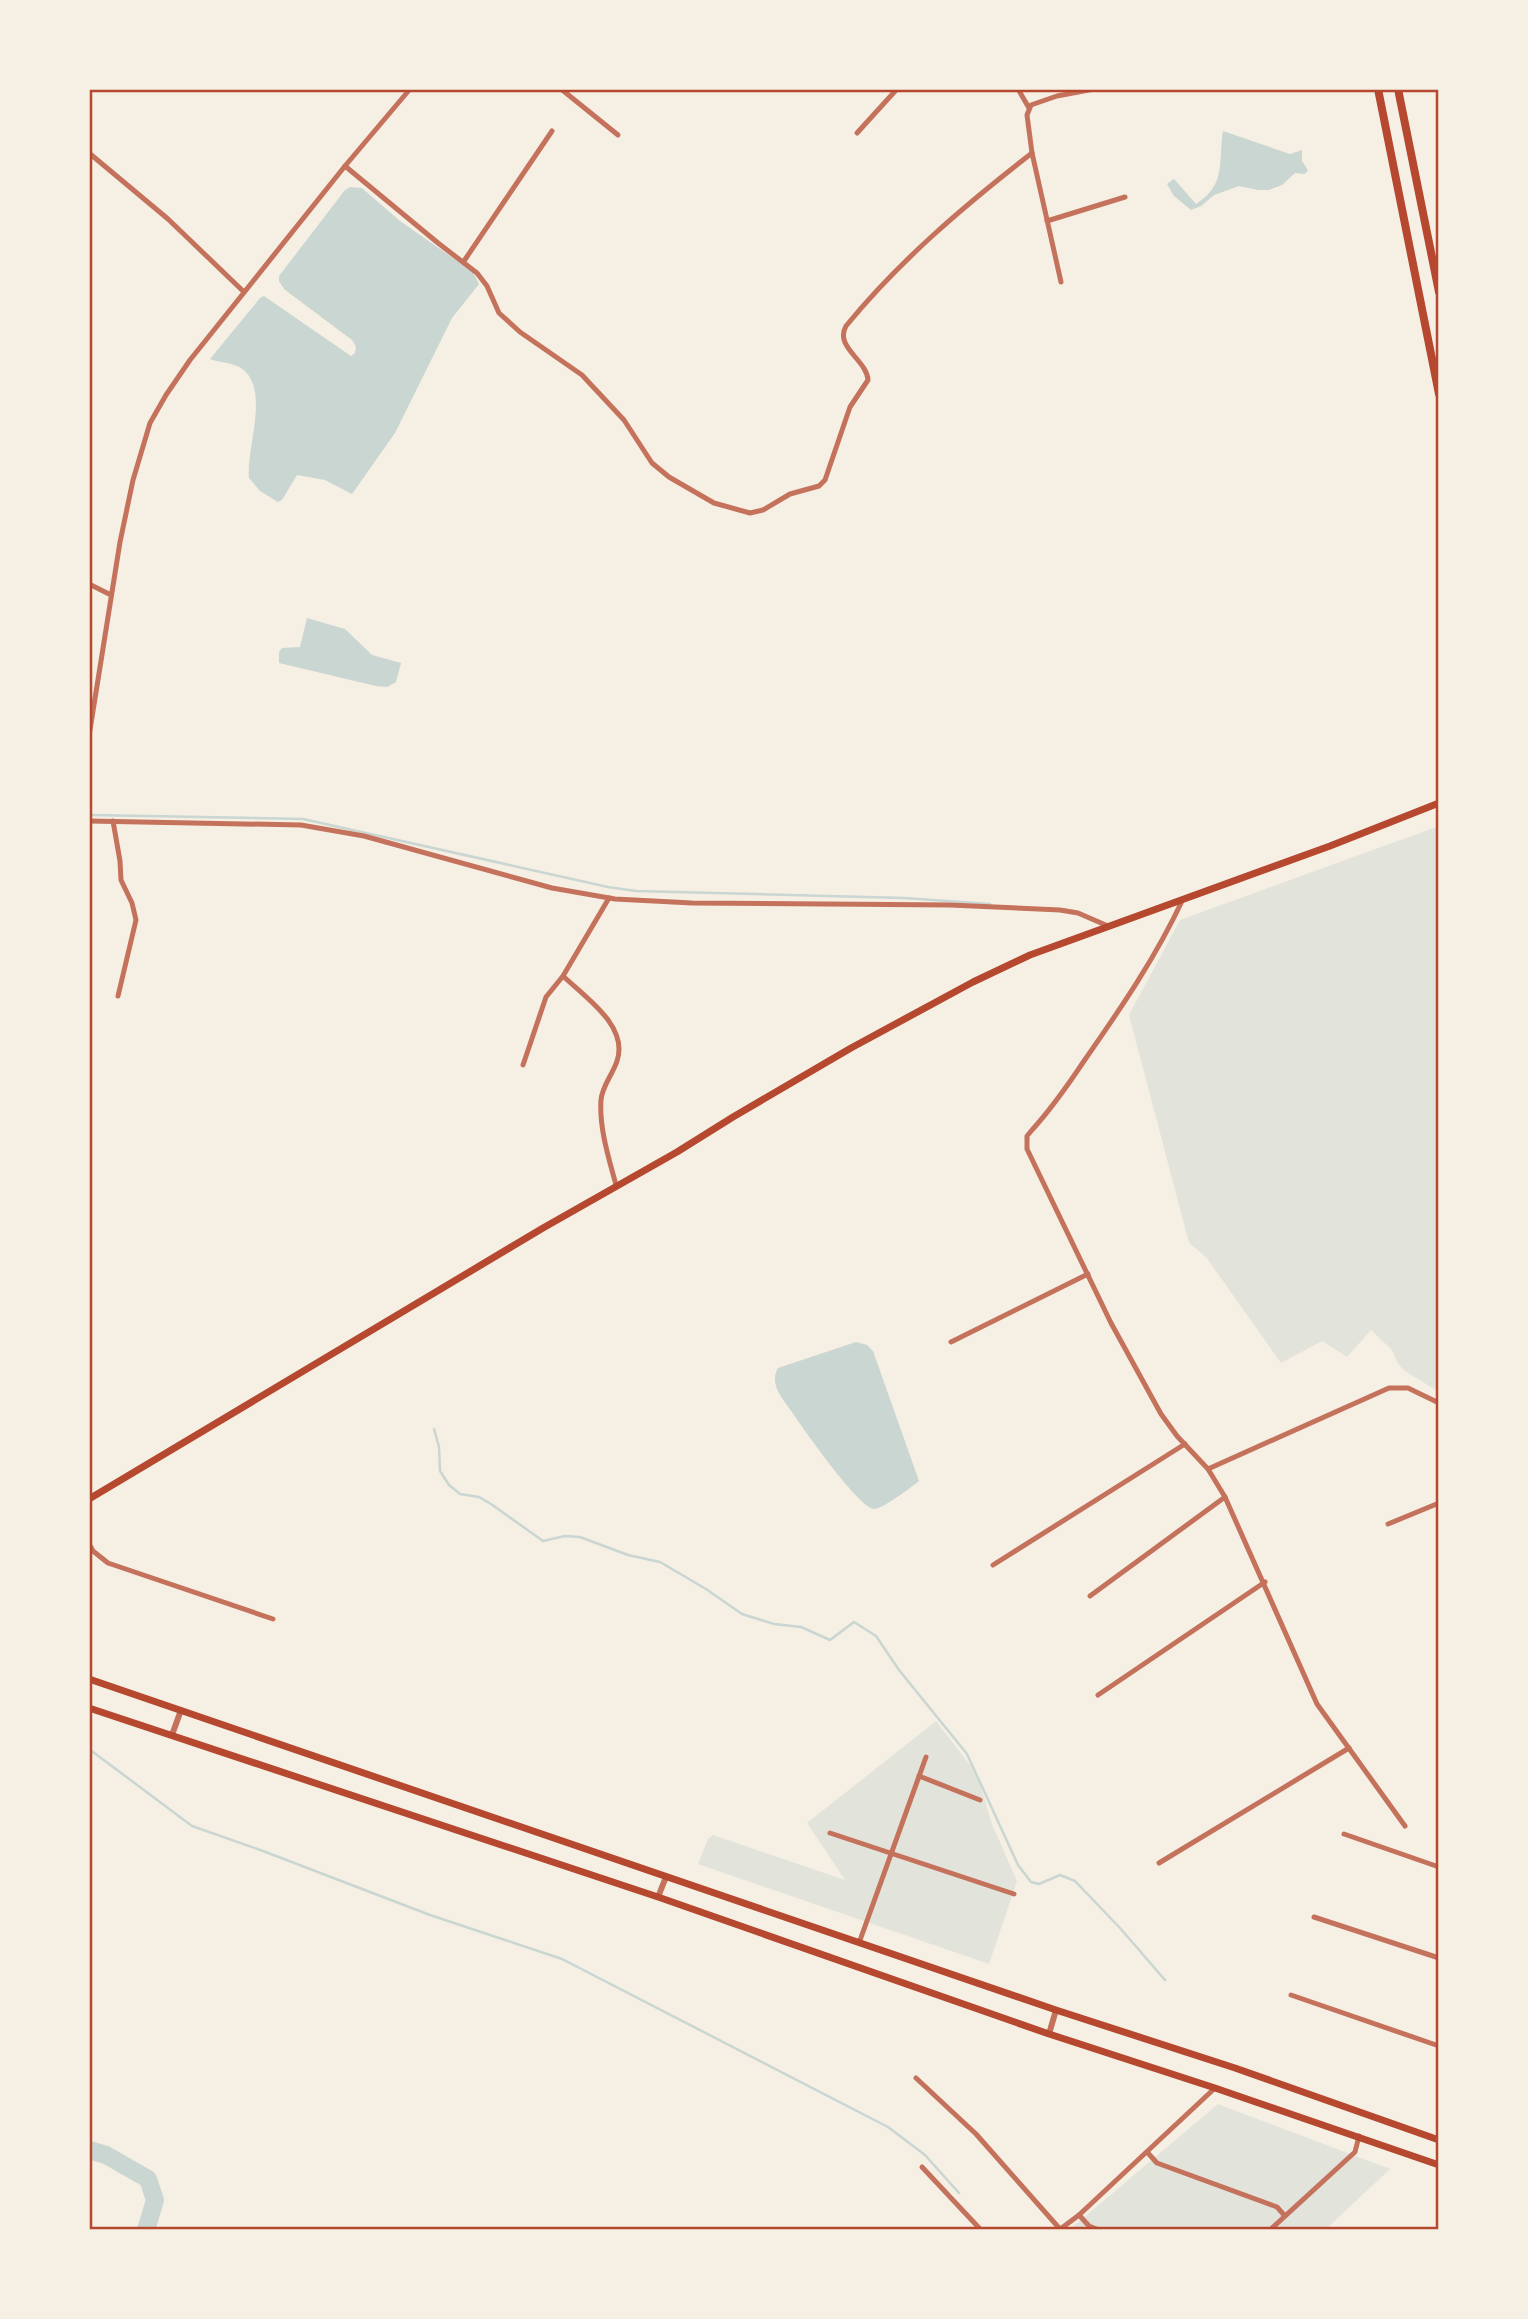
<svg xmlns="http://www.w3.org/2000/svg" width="1528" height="2319" viewBox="0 0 1528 2319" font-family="'Noto Sans',sans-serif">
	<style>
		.green { fill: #e2e4dc }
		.water { fill: #c9d6d2 }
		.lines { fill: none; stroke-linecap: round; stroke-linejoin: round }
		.stream { stroke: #c9d6d2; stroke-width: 2.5 }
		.river { stroke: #c9d6d2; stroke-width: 18 }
		.minor { stroke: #c5725c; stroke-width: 5 }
		.tertiary { stroke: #c5725c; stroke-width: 6 }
		.secondary { stroke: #b5482f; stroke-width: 7 }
		.primary { stroke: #b5482f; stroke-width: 8 }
		.neatline { fill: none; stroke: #b5482f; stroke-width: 2.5 }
	</style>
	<rect width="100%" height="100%" fill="#f6efe4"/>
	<g class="green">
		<polygon points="1439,826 1439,1392 1405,1371 1398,1364 1392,1350 1371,1330 1347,1357 1322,1341 1281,1363 1206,1257 1189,1243 1129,1015 1180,920"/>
		<polygon points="936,1721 977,1774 992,1824 1017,1881 989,1964 698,1864 708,1839 713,1835 845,1880 807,1823"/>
		<polygon points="1218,2104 1390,2169 1325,2230 1069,2230"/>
	</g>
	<g class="water">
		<path d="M 1223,131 L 1290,154 L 1302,150 L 1302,161 L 1308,170 L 1305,174 L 1295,173 L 1282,185 L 1269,190 L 1258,190 L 1239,186 L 1214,195 L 1201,206 L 1191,210 L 1174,196 L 1167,184 L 1174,179 L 1196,204 C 1227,184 1218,162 1223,131 Z"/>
		<path d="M 350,187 L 362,188 L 400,221 L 473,272 L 479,284 L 452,318 L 395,433 L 352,494 L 325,480 L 297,475 L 282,500 L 278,502 L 260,491 L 249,478 C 246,448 271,388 241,368 C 231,362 220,363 210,359 L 260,298 L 264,296 L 351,356 L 355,353 L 356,347 L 352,340 L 284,289 L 279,281 L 279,276 L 345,190 Z"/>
		<polygon points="307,618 345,629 372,655 401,663 396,682 387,687 376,686 279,663 279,652 282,648 300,647"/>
		<path d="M 856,1342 L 867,1345 L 873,1351 L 919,1481 C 911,1487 883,1509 874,1509 C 859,1508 804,1430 794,1415 C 785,1401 768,1385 778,1368 Z"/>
	</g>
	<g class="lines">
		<g class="stream">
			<polyline points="91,815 303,819 608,887 636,891 904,898 990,904"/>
			<polyline points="434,1429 439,1447 440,1471 449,1485 460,1494 479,1497 491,1504 543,1541 565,1536 580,1537 628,1555 660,1562 706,1589 742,1614 774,1624 801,1627 830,1640 854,1622 876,1636 899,1670 967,1754 1018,1865 1031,1882 1039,1884 1060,1875 1075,1881 1120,1928 1165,1980"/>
			<polyline points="89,1749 192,1826 263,1851 430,1915 562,1959 888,2127 925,2155 959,2193"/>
		</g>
		<polyline class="river" points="89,2150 106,2155 148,2179 155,2200 146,2230"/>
		<g class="minor">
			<polyline points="561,89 618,135"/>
			<polyline points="1018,89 1029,108"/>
			<polyline points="857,133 897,89"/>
			<polyline points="89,153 168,219 244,292"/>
			<path d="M 345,166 L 438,243 L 477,273 L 487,286 L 499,313 L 520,332 L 582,375 L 624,420 L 652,463 L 669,477 L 714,503 L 750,513 L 763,510 L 790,494 L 819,486 L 825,480 L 850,407 L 868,380 C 867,360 834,347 846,326 C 900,260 965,205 1032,153"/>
			<polyline points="1047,221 1125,197"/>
			<polyline points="464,261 552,131"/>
			<polyline points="1061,282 1032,153 1027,115 1031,105 1057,96 1094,89"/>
			<polyline points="89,584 111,595"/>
			<polyline points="89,736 120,542 133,480 150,423 166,395 190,360 345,166 410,89"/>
			<polyline points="89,821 301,825 364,836 552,888 615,899 692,903 950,905 1060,910 1078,913 1108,926"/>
			<polyline points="113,821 120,861 121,880 132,903 136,920 118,996"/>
			<path d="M 1183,899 C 1156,957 1121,1008 1084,1061 C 1068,1085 1052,1108 1032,1130 L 1027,1136 L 1027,1149 L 1111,1323 L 1161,1414 L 1177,1436 L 1208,1469 L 1225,1497 L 1317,1704 L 1405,1826"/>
			<path d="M 563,976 C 585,997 629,1026 617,1061 C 613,1074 602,1086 601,1100 C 599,1128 609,1159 616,1185"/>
			<polyline points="523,1065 546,997 563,976 609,898"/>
			<polyline points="951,1342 1088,1274"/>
			<polyline points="1208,1469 1389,1388 1408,1388 1439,1403"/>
			<polyline points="1388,1524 1439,1503"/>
			<polyline points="89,1544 93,1551 108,1563 273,1619"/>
			<polyline points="993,1565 1185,1444"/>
			<polyline points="1090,1596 1225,1497"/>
			<polyline points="1098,1695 1265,1582"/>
			<polyline points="919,1776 980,1800"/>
			<polyline points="830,1833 1014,1894"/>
			<polyline points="1344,1834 1439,1867"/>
			<polyline points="1159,1863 1349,1748"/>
			<polyline points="1314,1917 1439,1958"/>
			<polyline points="859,1943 926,1757"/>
			<polyline points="1291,1995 1439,2046"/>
			<polyline points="916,2078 976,2134 1060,2229"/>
			<polyline points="1147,2152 1157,2163 1277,2207 1285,2216"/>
			<polyline points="922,2167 981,2230"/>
			<polyline points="1079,2215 1089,2226 1099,2230"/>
			<polyline points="1059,2230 1079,2215 1215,2088"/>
			<polyline points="1270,2230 1355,2152 1359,2136"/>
		</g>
		<g class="tertiary">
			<polyline points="172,1735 181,1710"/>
			<polyline points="658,1897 666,1877"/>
			<polyline points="1049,2034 1056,2010"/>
		</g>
		<g class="secondary">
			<polyline points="89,1499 543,1228 677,1152 733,1117 851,1048 973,982 1030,955 1330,846 1439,803"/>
			<polyline points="89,1679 1056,2010 1235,2068 1439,2140"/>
			<polyline points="89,1708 658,1897 1049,2034 1215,2088 1439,2165"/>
		</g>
		<g class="primary">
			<polyline points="1378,89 1439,394"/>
			<polyline points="1398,89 1439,292"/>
		</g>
	</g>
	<rect width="1528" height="2319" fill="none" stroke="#f6efe4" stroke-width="182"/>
	<rect x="91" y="91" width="1346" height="2137" class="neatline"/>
</svg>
